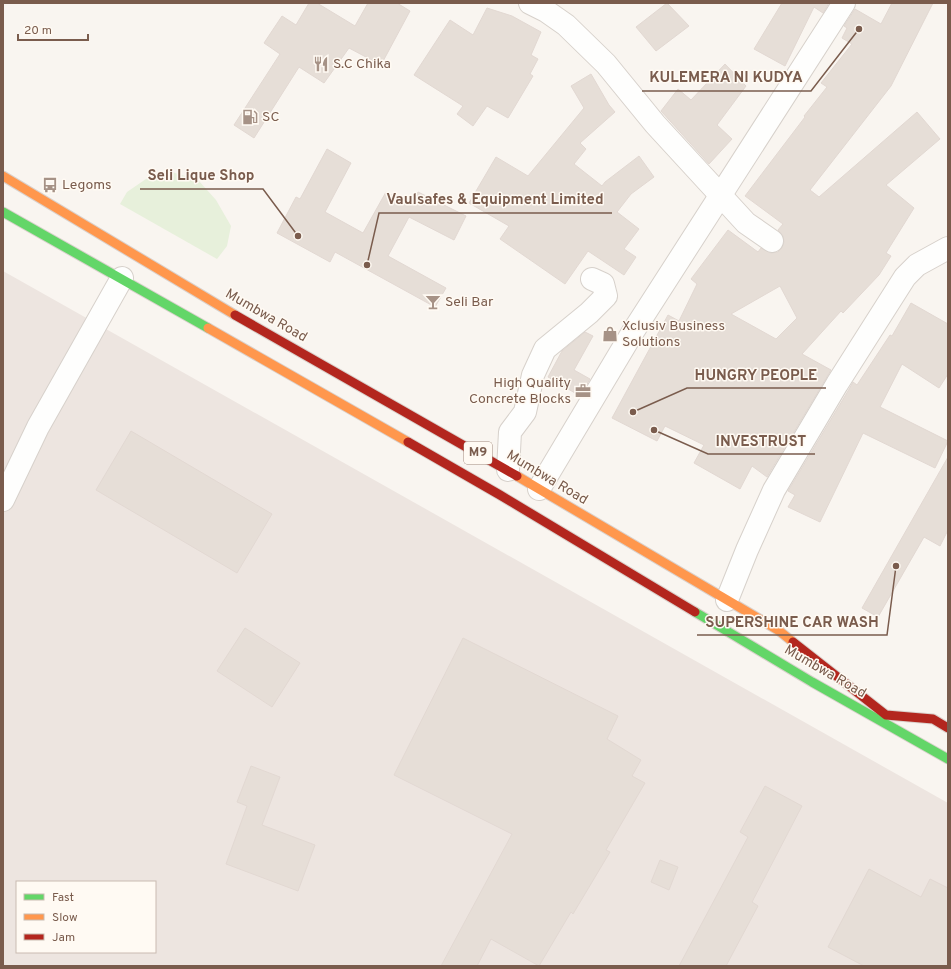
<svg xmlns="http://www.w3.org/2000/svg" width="951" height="969" viewBox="0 0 951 969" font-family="Overpass,sans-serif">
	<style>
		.industrial { fill: #ede5e0; fill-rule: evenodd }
		.green { fill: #e7f0db }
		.building { fill: #e6ded7; stroke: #e2d8d2; fill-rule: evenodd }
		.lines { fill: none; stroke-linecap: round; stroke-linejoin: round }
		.street-casing { stroke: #d7d1cb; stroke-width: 24 }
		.fast-casing { stroke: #dad1cc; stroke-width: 11 }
		.slow-casing { stroke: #dad1cc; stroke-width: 11 }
		.jam-casing { stroke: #dad1cc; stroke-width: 11 }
		.street { stroke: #fefefd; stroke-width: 22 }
		.fast { stroke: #63d668; stroke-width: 9 }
		.slow { stroke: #ff974d; stroke-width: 9 }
		.jam { stroke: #b3261e; stroke-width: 9 }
		.labels { text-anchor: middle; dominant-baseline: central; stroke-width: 3; stroke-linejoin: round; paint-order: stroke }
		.shield { fill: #fffaf3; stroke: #a28b7f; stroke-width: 1 }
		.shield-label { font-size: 13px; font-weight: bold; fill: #7a5c4d }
		.poi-label { font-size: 14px; fill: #7a5c4d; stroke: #fffaf3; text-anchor: start }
		.street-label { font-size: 14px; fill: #7a5c4d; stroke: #fffaf3 }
		.leader { fill: none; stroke: #7a5c4d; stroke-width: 1.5 }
		.callout-dot { fill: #7a5c4d; stroke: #fffaf3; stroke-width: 1.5 }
		.callout-label { font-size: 15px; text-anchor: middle; font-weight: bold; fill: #7a5c4d; stroke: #fffaf3; stroke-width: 3; stroke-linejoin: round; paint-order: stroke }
	</style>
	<rect width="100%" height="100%" fill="#f9f5f0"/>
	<path class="industrial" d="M 3,271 L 948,803 L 948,966 L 3,966 ZM 17,882 L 155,882 L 155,952 L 17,952 Z"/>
	<polygon class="green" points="172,172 198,180 216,200 231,226 227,246 217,259 120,204 127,192 146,179"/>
	<g class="building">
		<polygon points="309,3 317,3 355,26 368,3 397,3 410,11 381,65 349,48 324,83 299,67 254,138 234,125 280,54 264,43 282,16 296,25"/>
		<polygon points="667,3 689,26 656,51 636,27"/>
		<polygon points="782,3 829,3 823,13 814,7 785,66 754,49"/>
		<path d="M 892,3 L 933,3 L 891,86 L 810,190 L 819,197 L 917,112 L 940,139 L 886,185 L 914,208 L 886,253 L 891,256 L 879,275 L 843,313 L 841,311 L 802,354 L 831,370 L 767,477 L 752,466 L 740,489 L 694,463 L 704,445 L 665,426 L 657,441 L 612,418 L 668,315 L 679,321 L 697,284 L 691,279 L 728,230 L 758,252 L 761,248 L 771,253 L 778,252 L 782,248 L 784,242 L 783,236 L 778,230 L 783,224 L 745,196 L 805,117 L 804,116 L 827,87 L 821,83 L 852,44 L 842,38 L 847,28 L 844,26 L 855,9 L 881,24 ZM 780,286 L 797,318 L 776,339 L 731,314 Z"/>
		<polygon points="487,8 512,16 541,32 531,55 538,59 530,74 533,76 508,118 487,106 473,126 457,114 463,106 414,75 450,20 473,35"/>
		<polygon points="725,64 746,86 717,125 732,139 709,164 661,111 678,89 691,100"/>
		<polygon points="591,74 609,105 615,112 580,143 586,149 574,164 602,186 605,182 639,156 654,177 631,194 617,212 639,229 624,249 636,257 624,275 588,251 565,284 500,239 509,226 469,203 496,157 528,176 584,108 571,86"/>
		<polygon points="327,149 351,163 325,212 363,233 386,192 411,206 418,192 466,216 454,240 409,217 388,256 446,288 435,307 335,252 330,262 277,233 296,197 300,199"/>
		<polygon points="911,303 948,324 948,374 939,388 902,364 880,407 948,441 935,468 863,433 820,522 788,507 795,495 788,491 848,391 853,382 857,385 890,335 892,336"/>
		<polygon points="585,332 593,336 574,370 590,379 580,396 548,377 562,351"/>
		<polygon points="131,431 272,514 237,573 96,490"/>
		<polygon points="948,457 948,530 940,546 924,537 878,617 862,608"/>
		<polygon points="245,628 300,663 272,707 217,671"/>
		<polygon points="463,638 618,716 607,739 641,760 632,776 645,783 606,850 610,852 573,914 571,912 539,966 491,939 477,966 441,966 512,834 394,775"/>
		<polygon points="251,766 280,777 262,825 315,845 298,891 226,864 247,806 237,802"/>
		<polygon points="765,786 802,806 752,902 758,906 726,966 679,966 748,837 740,832"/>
		<polygon points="660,860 678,867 669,890 651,882"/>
		<polygon points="869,869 921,897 930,879 948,888 948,966 864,966 828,947"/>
	</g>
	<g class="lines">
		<defs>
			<g id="street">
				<polyline points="530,3 546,11 566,25 606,64 655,124 746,223 772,241"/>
				<polyline points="508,470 510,432 525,412 533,375 545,349 589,313 606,296 603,284 592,279"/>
				<polyline points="539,489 634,330 844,3"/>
				<polyline points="3,500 38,427 122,278"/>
				<polyline points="727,600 747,550 774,490 837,384 905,277 917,265 948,248"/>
			</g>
			<g id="fast">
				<polyline points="3,212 208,328"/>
				<polyline points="695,612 812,682 948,759"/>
			</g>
			<g id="slow">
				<polyline points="3,176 235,315"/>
				<polyline points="208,328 408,442"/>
				<polyline points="517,476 778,630 793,642"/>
			</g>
			<g id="jam">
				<polyline points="235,315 517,476"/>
				<polyline points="408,442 500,495 695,612"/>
				<polyline points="793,642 886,715 933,719 948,728"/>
			</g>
		</defs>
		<use href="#street" class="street-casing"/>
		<use href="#fast" class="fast-casing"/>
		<use href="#slow" class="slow-casing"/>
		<use href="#jam" class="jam-casing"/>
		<use href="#street" class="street"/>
		<use href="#fast" class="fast"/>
		<use href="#slow" class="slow"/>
		<use href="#jam" class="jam"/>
	</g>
	<defs>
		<symbol id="restaurant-bare" viewBox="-9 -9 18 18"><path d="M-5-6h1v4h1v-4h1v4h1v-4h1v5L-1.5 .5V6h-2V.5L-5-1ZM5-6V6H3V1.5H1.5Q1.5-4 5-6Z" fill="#a69286" stroke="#fffaf3" stroke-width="2.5" paint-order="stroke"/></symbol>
		<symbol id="fuel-bare" viewBox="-9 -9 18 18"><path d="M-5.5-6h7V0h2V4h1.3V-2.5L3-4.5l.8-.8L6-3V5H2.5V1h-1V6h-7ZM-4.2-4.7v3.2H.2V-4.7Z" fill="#a69286" stroke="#fffaf3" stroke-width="2.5" paint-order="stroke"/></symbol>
		<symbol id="bus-bare" viewBox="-9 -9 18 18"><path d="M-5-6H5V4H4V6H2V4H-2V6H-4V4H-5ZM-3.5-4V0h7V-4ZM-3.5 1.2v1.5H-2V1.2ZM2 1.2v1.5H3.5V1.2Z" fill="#a69286" stroke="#fffaf3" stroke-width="2.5" paint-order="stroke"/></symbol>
		<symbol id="bar-bare" viewBox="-9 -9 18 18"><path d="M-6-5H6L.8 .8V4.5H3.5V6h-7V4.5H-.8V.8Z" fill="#a69286" stroke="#fffaf3" stroke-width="2.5" paint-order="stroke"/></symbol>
		<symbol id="shop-bare" viewBox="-9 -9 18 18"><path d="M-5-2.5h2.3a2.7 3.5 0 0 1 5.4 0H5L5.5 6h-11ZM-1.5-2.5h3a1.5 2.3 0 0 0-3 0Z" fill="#a69286" stroke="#fffaf3" stroke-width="2.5" paint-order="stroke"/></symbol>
		<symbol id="office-bare" viewBox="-9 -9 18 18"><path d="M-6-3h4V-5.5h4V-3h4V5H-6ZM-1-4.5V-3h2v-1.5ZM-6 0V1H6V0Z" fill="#a69286" stroke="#fffaf3" stroke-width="2.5" paint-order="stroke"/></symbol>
	</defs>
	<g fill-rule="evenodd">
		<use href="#restaurant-bare" x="310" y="53" width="22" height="22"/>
		<use href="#fuel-bare" x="239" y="106" width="22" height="22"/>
		<use href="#bus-bare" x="39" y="174" width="22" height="22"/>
		<use href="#bar-bare" x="422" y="291" width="22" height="22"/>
		<use href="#shop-bare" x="599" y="323" width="22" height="22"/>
		<use href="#office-bare" x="572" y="380" width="22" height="22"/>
	</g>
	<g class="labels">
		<rect class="shield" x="464" y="442" width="28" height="22" rx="3"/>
		<g class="shield-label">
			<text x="478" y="453">M9</text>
		</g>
		<g class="poi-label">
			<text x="333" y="64">S.C Chika</text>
			<text x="262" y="117">SC</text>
			<text x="62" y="185">Legoms</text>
			<text x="445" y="302">Seli Bar</text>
			<text x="622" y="326">Xclusiv Business<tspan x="622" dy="16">Solutions</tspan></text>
			<text x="571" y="383" text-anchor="end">High Quality<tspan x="571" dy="16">Concrete Blocks</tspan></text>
		</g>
		<g class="street-label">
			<text transform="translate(266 316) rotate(30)">Mumbwa Road</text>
			<text transform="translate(547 478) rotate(31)">Mumbwa Road</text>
			<text transform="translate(825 672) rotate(30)">Mumbwa Road</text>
		</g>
	</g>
	<path class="leader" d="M859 29L811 91H642M298 236L263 189H140M367 265L379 213H612M633 412L687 388H826M654 430L708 454H815M896 566L887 635H697"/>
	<g class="callout-dot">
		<circle cx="859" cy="29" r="4"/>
		<circle cx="298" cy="236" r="4"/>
		<circle cx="367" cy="265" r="4"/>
		<circle cx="633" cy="412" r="4"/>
		<circle cx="654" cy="430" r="4"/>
		<circle cx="896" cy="566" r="4"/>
	</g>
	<g class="callout-label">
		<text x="726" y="82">KULEMERA NI KUDYA</text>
		<text x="201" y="180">Seli Lique Shop</text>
		<text x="495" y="204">Vaulsafes &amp; Equipment Limited</text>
		<text x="756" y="380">HUNGRY PEOPLE</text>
		<text x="761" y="446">INVESTRUST</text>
		<text x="792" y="627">SUPERSHINE CAR WASH</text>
	</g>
	<rect width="951" height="969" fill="none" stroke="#7a5c4d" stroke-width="8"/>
	<rect x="16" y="881" width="140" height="72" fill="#fffaf3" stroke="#cabbb1"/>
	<rect x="24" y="894" width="20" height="6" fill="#63d668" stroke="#cabbb1"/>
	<text x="52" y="901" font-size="12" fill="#7a5c4d">Fast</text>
	<rect x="24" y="914" width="20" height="6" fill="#ff974d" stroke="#cabbb1"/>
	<text x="52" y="921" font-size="12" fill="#7a5c4d">Slow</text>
	<rect x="24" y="934" width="20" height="6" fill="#b3261e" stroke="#cabbb1"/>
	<text x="52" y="941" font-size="12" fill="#7a5c4d">Jam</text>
	<path d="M18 34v6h70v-6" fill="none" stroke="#7a5c4d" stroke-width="2"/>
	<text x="24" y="34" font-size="12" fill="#7a5c4d" stroke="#fffaf3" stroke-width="3" paint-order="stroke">20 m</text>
</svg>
